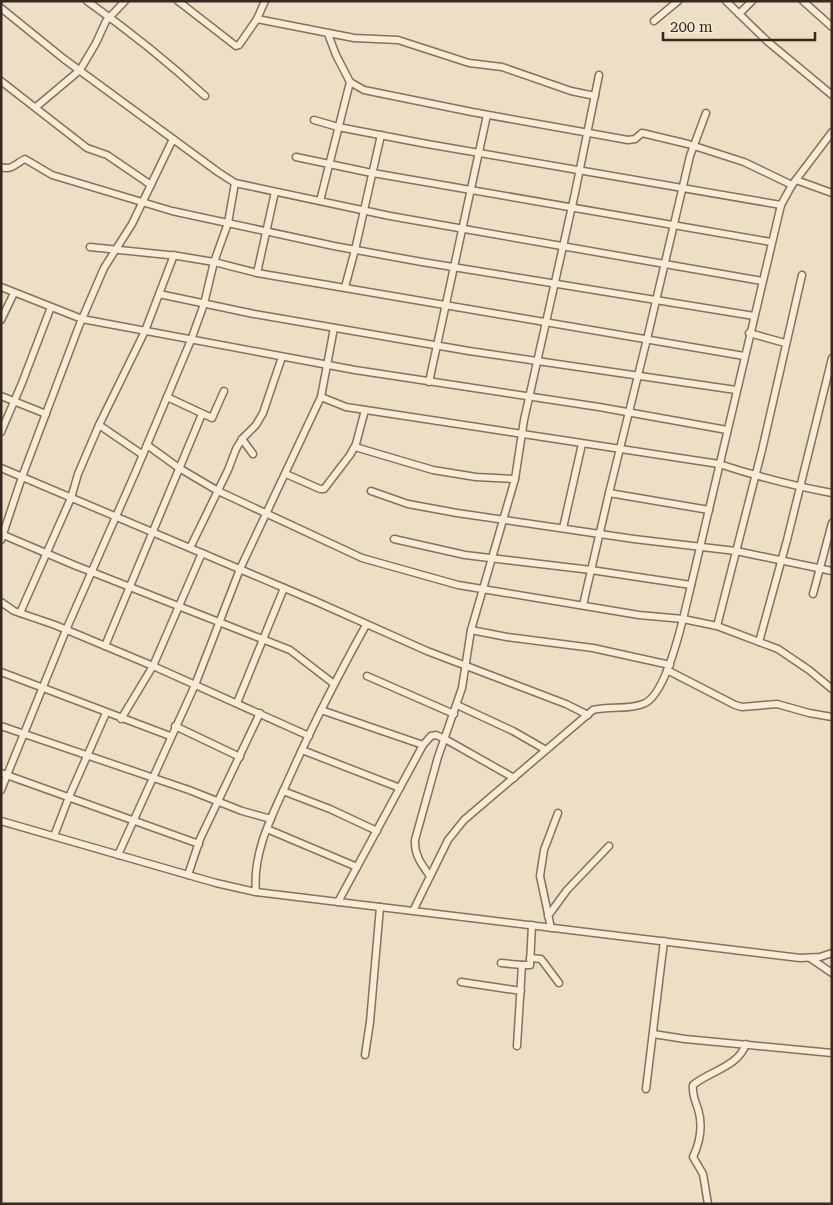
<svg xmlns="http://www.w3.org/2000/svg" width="833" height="1205" viewBox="0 0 833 1205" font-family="'Roboto Serif',serif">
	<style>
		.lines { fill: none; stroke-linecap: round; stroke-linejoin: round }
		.street-casing { stroke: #85715c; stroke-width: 9 }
		.street { stroke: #f7ecd7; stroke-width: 6 }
	</style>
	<rect width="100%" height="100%" fill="#ecdfc4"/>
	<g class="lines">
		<defs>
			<g id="street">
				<path d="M 87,1 C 128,30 168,62 205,96"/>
				<polyline points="178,1 236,46 239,45 257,19 265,1"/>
				<polyline points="726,1 767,41 832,95"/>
				<polyline points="803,1 832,27"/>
				<polyline points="1,8 64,59 218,172 235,183 390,216 762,281"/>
				<polyline points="739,14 752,1"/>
				<polyline points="257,19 354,38 398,40 469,63 502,67 571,91 595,96"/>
				<polyline points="654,21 678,1"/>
				<polyline points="328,34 336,55 350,82 364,90 472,112 628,140 635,139 642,133 688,144 744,162 792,185"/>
				<polyline points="1,81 87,148 107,155 151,185"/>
				<polyline points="36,107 80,70 96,43 106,21 125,1"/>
				<polyline points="314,120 338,127 427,144 781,205"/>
				<polyline points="296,157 367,172 771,242"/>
				<path d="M 1,167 C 12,171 16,163 25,159 L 52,175 L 172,211 L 334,246 L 422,262 L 754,316"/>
				<polyline points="796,180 832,193"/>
				<polyline points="320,201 350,82"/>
				<polyline points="90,247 178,256 214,262 257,273 744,356"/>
				<polyline points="257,273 275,192"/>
				<polyline points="1,287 82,319 355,370 599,407 727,430"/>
				<polyline points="345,287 355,250 381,135"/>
				<polyline points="159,294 254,314 469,351 736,390"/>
				<polyline points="1,320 14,293"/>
				<polyline points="749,333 785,343"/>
				<polyline points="429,382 487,115"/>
				<polyline points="1,396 46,414"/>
				<polyline points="167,397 212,418 224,391"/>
				<path d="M 321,397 L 346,407 L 719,464 C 756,476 793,486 832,493"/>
				<polyline points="99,425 143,455"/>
				<polyline points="1,432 22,383 51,307"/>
				<polyline points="242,439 253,454"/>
				<polyline points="147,445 179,468 218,491 362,558 458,585 639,615 683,619 717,626 778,649 809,670 832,689"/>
				<polyline points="355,447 433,470 476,477 515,479"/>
				<polyline points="1,468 315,601 427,651 566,704 588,715"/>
				<polyline points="286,474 320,489 324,489 350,455 356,444 365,410"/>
				<polyline points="371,491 408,504 457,513 634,539 736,551 832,571"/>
				<polyline points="609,493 709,510"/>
				<polyline points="563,528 582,444"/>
				<polyline points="1,534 74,565 290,650 334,684"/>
				<polyline points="394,539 465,555 591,570 691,585"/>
				<polyline points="1,540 22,477 79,326 104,268 132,224 173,139"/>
				<polyline points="190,548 228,470 236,449 242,439 256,425 263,413 282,357"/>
				<polyline points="813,594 832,523"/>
				<polyline points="1,602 14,611 55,625 153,666 309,736"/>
				<polyline points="583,605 609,493 647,339 690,156 706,113"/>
				<polyline points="20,613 71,498 78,474 99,425 145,331 174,255"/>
				<polyline points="717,626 762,450 802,275"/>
				<polyline points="471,630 507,637 593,648 670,665"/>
				<polyline points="759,642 787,540 832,358"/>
				<polyline points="105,646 202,414"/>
				<polyline points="667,670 735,705 742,707 777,704 809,713 832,717"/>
				<polyline points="1,672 170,736"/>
				<polyline points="367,676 454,714"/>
				<polyline points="237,703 284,588"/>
				<polyline points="457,705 513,731 546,750"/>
				<polyline points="321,710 423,745"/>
				<polyline points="121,719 153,666 202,553"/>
				<polyline points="1,726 189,790 242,811 271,819"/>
				<polyline points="175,726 240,757"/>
				<polyline points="302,750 400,788"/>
				<polyline points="1,773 199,844"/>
				<polyline points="1,790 66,630 136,471 191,340 204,304 214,262 228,223 235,183"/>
				<polyline points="283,791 330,809 377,831"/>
				<polyline points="1,821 216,883 256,892 800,958 820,957 832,953"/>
				<polyline points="267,829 357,867"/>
				<polyline points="54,836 69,797 106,713"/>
				<polyline points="118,855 195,685 240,569 321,397 334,328"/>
				<polyline points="188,875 200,839 260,713"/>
				<path d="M 430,876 C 422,865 414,855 415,840 L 438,757 L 462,688 L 471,630 L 515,479 L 524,420 L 575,193 L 599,75"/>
				<path d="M 256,892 C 252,851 274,812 290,776 C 313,724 339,674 366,625"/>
				<polyline points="338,902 423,745 431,736 436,735 445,739 514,778"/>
				<path d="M 413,911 L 448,840 L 464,820 L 593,710 C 610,706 628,710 643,704 C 664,697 679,635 684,615 L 781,205 L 792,185 L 832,132"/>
				<polyline points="548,916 567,890 609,846"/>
				<polyline points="551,928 540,876 544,850 558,813"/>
				<polyline points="530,958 541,959 559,983"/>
				<polyline points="810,958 832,973"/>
				<polyline points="501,963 522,965"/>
				<polyline points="461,982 521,991"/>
				<polyline points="653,1034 685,1039 832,1053"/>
				<polyline points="517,1046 522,965 530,965 532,925"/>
				<polyline points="365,1055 370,1022 380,907"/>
				<polyline points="646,1089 664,941"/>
				<path d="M 708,1204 L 703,1174 L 693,1157 C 700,1142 703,1125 698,1109 C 695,1100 692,1095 693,1085 C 710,1071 738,1067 746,1044"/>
			</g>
		</defs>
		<use href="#street" class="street-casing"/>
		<use href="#street" class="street"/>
	</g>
	<rect width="833" height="1205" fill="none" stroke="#36291f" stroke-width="5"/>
	<path d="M663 32v8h152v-8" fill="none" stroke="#36291f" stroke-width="2.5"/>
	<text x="670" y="32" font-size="15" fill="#36291f" stroke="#f3e9d3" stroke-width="4" paint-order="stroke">200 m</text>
</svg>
